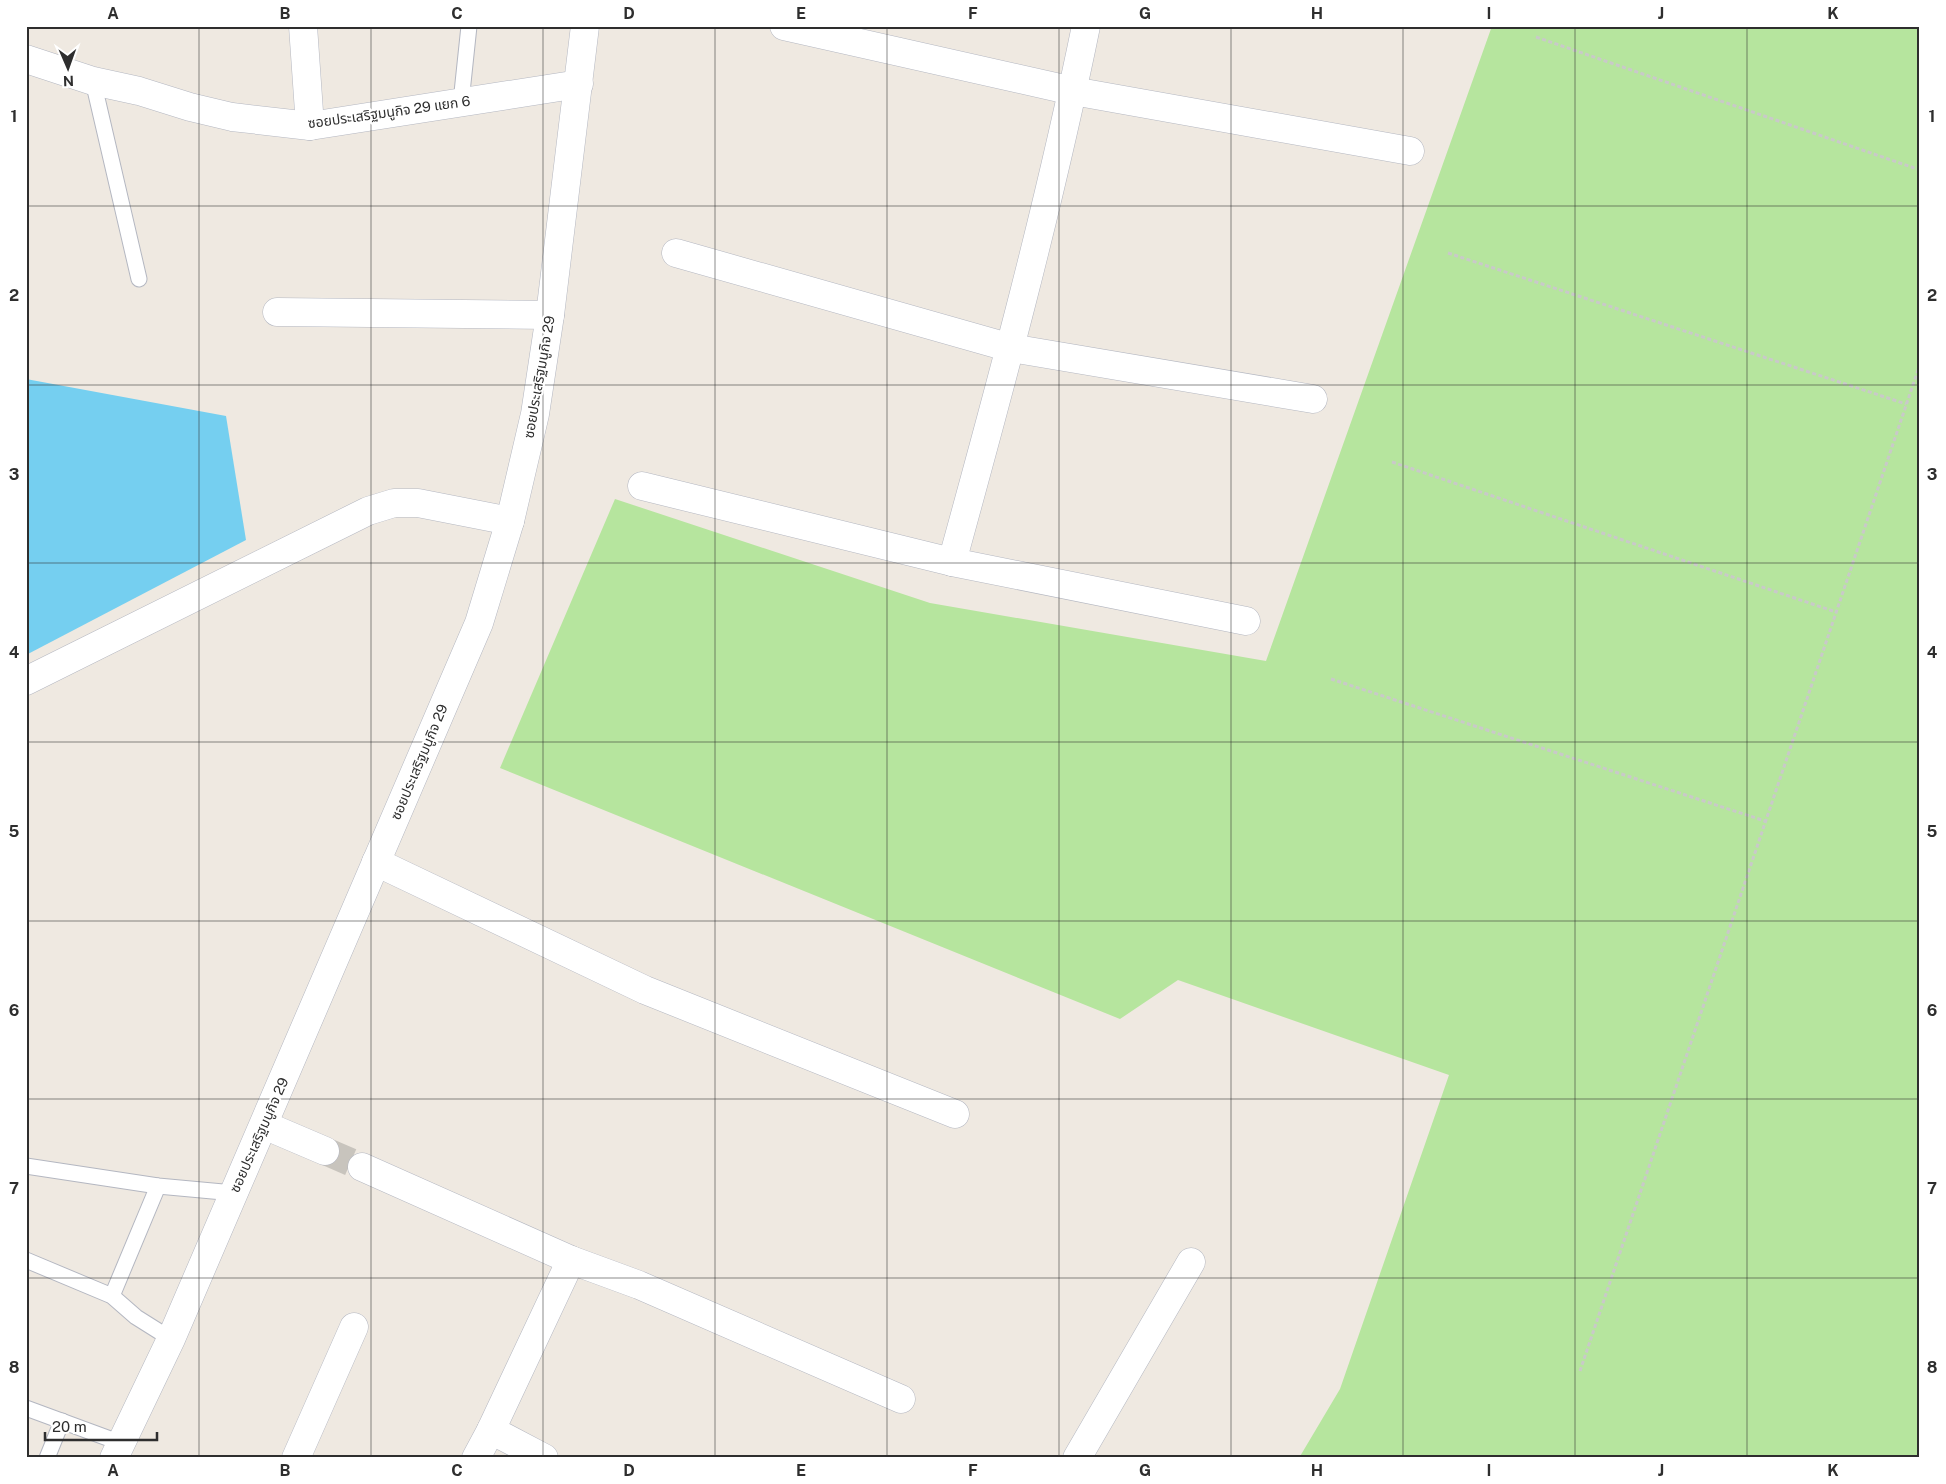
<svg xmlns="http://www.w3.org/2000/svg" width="1946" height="1484" viewBox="0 0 1946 1484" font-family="'Public Sans','Noto Sans Thai',sans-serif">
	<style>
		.green { fill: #b6e59e }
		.water { fill: #75cff0 }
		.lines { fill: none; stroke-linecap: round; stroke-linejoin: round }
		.minor-tunnel { stroke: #c8c4bd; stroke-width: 28; stroke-dasharray: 28 14; stroke-linecap: butt }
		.service-casing { stroke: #b4b7c1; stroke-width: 17 }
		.minor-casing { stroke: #b4b7c1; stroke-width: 29 }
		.tertiary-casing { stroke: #b4b7c1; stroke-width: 29 }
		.path { stroke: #c9c9c9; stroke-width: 3; stroke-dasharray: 4 2.5; stroke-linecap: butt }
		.service { stroke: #fff; stroke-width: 15 }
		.minor { stroke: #fff; stroke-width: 28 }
		.tertiary { stroke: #fff; stroke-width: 28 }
		.grid { fill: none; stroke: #2e2e2e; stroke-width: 1; stroke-opacity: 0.55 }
		.labels { text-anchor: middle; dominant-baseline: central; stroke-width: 4.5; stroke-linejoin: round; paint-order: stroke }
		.street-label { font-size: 14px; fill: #2e2e2e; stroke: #fff }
		.neatline { fill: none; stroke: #2e2e2e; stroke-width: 2 }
		.grid-label { font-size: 16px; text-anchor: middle; font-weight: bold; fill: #2e2e2e }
	</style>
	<rect width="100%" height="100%" fill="#efe9e1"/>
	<polygon class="green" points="1492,26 1920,26 1920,1458 1299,1458 1340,1389 1449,1075 1178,980 1120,1019 500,768 615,499 930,603 1266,661"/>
	<polygon class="water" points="26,379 226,416 246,540 26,655"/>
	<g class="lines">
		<polyline class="minor-tunnel" points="325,1151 362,1167"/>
		<defs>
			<g id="service">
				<polyline points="93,81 139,279"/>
				<polyline points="461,102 469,26"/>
				<polyline points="26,1166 158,1186 234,1193"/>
				<polyline points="26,1260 112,1296 136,1317 171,1339"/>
				<polyline points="112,1296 158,1186"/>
				<polyline points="26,1408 121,1443"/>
				<polyline points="47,1458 62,1421"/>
			</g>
			<g id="minor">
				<polyline points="303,26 310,126"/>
				<polyline points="784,26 1073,91 1410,151"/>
				<polyline points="26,59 93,81 139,91 190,107 232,117 310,126 579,84"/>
				<polyline points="676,253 1011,348 1313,399"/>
				<polyline points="277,312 550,315"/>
				<polyline points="642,486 952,562 1246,621"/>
				<path d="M 952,562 C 1001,384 1049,207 1086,26"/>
				<polyline points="26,681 368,511 394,503 418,503 510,521"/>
				<polyline points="376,862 645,990 955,1114"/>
				<polyline points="264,1125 325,1151"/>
				<polyline points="362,1167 571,1260 639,1285 901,1399"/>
				<polyline points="491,1430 544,1458"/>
				<polyline points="296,1458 354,1327"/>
				<polyline points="476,1458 491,1430 571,1260"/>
				<polyline points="1077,1458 1191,1262"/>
			</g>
			<polyline id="tertiary" points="114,1458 171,1339 479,623 510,521 535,414 550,315 585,26"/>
		</defs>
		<use href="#service" class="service-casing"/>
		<use href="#minor" class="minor-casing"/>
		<use href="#tertiary" class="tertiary-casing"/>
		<g class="path">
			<polyline points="1536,37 1920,170"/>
			<polyline points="1448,253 1906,404"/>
			<polyline points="1392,462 1836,612"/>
			<polyline points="1331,679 1765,821"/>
			<polyline points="1580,1371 1920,364"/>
		</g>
		<use href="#service" class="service"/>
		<use href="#minor" class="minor"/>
		<use href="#tertiary" class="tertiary"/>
	</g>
	<path class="grid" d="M 199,26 L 199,1458M 371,26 L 371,1458M 543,26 L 543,1458M 715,26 L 715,1458M 887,26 L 887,1458M 1059,26 L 1059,1458M 1231,26 L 1231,1458M 1403,26 L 1403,1458M 1575,26 L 1575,1458M 1747,26 L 1747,1458M 26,206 L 1920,206M 26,385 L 1920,385M 26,563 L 1920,563M 26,742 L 1920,742M 26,921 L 1920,921M 26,1099 L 1920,1099M 26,1278 L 1920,1278"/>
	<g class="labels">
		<g class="street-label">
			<text transform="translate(389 112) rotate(-8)">ซอยประเสริฐมนูกิจ 29 แยก 6</text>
			<text transform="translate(539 377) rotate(-80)">ซอยประเสริฐมนูกิจ 29</text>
			<text transform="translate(419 762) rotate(-67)">ซอยประเสริฐมนูกิจ 29</text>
			<text transform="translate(259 1135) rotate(-66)">ซอยประเสริฐมนูกิจ 29</text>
		</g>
	</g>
	<rect width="1946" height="1484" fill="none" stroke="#ffffff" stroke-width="55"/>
	<g transform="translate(68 68) rotate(178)" stroke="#ffffff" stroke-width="4" paint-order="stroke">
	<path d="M0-4L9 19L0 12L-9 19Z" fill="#2e2e2e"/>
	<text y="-8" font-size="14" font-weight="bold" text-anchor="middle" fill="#2e2e2e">N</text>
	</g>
	<path d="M45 1432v8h112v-8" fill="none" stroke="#2e2e2e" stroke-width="2.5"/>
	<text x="52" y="1432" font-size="15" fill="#2e2e2e" stroke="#ffffff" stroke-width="4" paint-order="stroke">20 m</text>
	<rect x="28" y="28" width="1890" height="1428" class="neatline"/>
	<g class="grid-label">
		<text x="113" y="19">A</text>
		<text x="285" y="19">B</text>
		<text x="457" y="19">C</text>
		<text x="629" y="19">D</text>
		<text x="801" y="19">E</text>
		<text x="973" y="19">F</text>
		<text x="1145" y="19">G</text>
		<text x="1317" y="19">H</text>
		<text x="1489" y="19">I</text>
		<text x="1661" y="19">J</text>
		<text x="1833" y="19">K</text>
		<text x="14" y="122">1</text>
		<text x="1932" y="122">1</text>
		<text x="14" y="301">2</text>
		<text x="1932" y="301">2</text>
		<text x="14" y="480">3</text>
		<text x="1932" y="480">3</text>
		<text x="14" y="658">4</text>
		<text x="1932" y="658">4</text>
		<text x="14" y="837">5</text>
		<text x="1932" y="837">5</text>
		<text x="14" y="1016">6</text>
		<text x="1932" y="1016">6</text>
		<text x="14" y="1194">7</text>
		<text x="1932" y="1194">7</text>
		<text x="14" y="1373">8</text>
		<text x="1932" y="1373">8</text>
		<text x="113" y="1476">A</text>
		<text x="285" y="1476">B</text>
		<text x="457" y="1476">C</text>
		<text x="629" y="1476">D</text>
		<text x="801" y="1476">E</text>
		<text x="973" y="1476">F</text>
		<text x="1145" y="1476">G</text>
		<text x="1317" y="1476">H</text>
		<text x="1489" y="1476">I</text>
		<text x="1661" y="1476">J</text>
		<text x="1833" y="1476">K</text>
	</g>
</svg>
